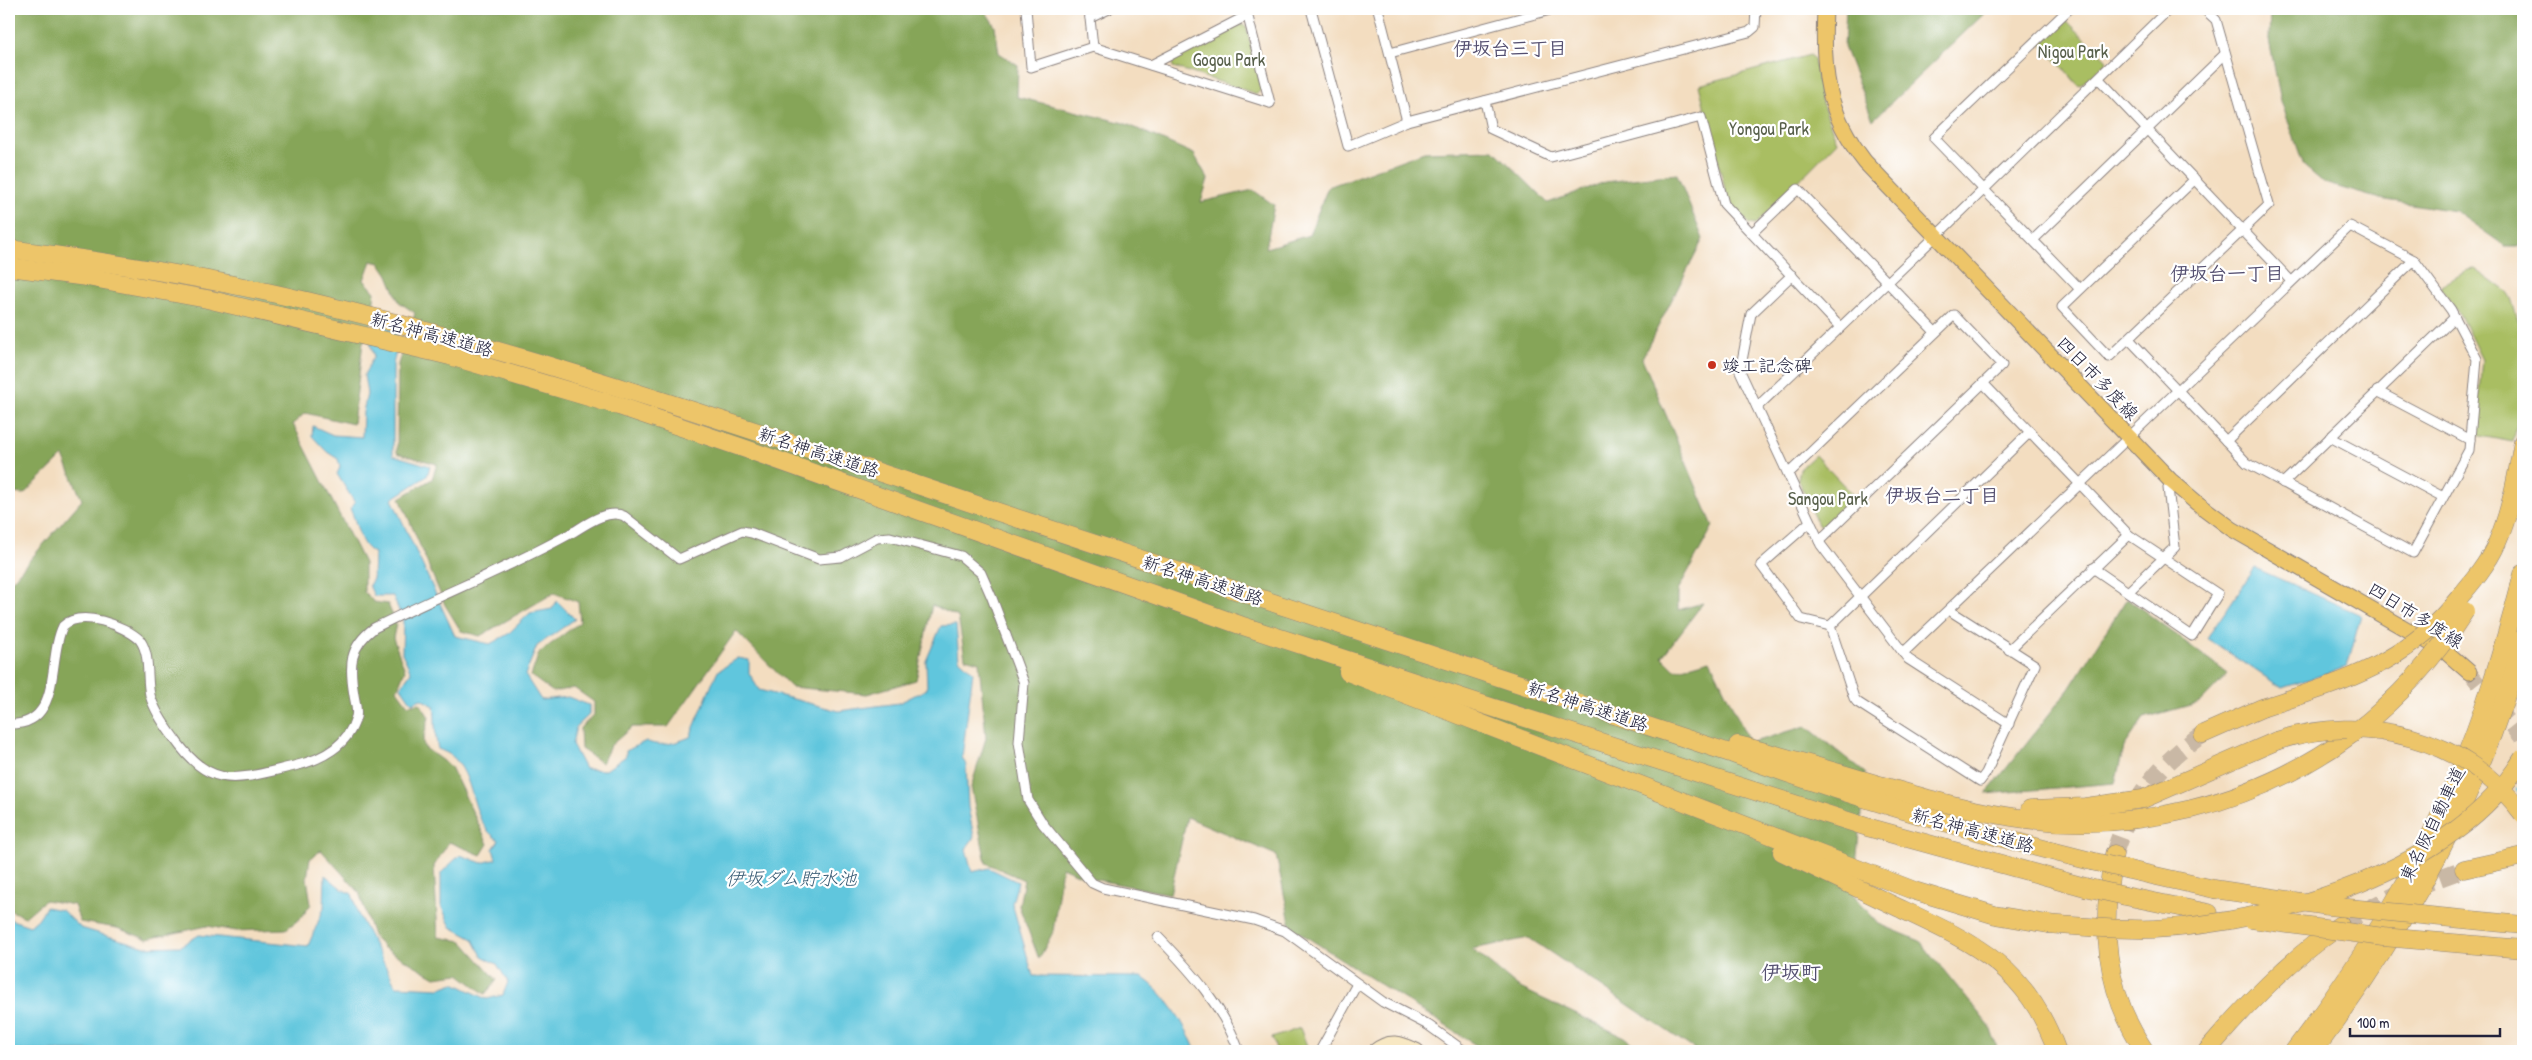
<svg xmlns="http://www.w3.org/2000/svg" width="2532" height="1060" viewBox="0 0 2532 1060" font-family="'Patrick Hand','Klee One',sans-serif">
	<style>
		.green { fill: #a9be62; stroke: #66704e }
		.forest { fill: #86a558; stroke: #54644a }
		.water { fill: #60c6dd; stroke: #41748c }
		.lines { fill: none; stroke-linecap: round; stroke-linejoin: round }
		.stream { stroke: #60c6dd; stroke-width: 3 }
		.primary-tunnel { stroke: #c9b8a5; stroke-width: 15; stroke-dasharray: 15 8; stroke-linecap: butt }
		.highway-tunnel { stroke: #c9b8a5; stroke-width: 18; stroke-dasharray: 18 9; stroke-linecap: butt }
		.street-casing { stroke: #8a807e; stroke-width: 11 }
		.secondary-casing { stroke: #8a807e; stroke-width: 16 }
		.primary-casing { stroke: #8a807e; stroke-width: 17 }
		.highway-casing { stroke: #8a807e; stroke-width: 19 }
		.street { stroke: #fff; stroke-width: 9 }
		.secondary { stroke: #f8e8c3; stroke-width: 14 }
		.primary { stroke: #edc569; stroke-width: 15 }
		.highway { stroke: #edc569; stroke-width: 18 }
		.highway-bridge-casing { stroke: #8a807e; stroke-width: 19; stroke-linecap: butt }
		.highway-bridge { stroke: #edc569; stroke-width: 18 }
		.poi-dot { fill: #c8321e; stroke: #fff; stroke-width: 2 }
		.labels { text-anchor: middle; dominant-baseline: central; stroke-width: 4.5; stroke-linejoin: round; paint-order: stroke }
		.park-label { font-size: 18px; fill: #58604b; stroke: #fff }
		.street-label { font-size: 18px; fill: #22223b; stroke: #fff }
		.poi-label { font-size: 18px; fill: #22223b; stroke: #fff; text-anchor: start }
		.neighbourhood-label { font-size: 19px; font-weight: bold; fill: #555071; stroke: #fff }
		.water-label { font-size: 19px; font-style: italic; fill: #385b74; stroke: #fff }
		.quarter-label { font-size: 20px; font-weight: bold; fill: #555071; stroke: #fff }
	</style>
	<rect width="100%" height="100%" fill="#fff"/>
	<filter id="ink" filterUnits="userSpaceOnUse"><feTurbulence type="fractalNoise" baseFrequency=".02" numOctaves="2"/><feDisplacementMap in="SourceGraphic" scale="10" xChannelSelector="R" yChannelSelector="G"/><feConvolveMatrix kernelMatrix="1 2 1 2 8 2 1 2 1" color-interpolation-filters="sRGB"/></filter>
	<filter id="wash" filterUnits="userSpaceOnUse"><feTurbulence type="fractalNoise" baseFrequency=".0096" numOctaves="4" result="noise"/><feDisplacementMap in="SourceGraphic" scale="20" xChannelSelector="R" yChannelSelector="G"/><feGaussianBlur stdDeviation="1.12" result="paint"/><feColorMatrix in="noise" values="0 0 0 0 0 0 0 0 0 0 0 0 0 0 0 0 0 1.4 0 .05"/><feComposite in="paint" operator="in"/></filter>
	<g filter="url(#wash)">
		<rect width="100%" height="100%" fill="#f3ddc0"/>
		<g class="green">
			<polygon points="2065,19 2106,59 2107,62 2079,86 2041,44"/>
			<polygon points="1242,24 1246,26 1262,89 1257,94 1173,67 1171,59"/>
			<polygon points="1810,55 1814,58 1821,100 1837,142 1755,225 1749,224 1728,201 1699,85"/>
			<polygon points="2475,269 2507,292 2511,298 2523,337 2523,400 2513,442 2475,435 2482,360 2460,315 2441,289 2441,286 2468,270"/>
			<polygon points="1815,455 1854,496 1855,500 1826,528 1818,525 1798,480 1800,469"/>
			<polygon points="1300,1028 1309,1051 1277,1051 1272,1038"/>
		</g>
		<g class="forest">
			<polygon points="9,9 984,9 995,26 999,53 1018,65 1017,97 1124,123 1194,154 1208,179 1201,202 1253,190 1274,205 1266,248 1309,235 1328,187 1424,152 1494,150 1548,203 1605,182 1677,174 1703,239 1642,358 1713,526 1678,590 1678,610 1703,603 1662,657 1675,670 1710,660 1750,743 1806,726 1865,773 1853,895 1879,924 1920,941 1990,1027 1998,1051 1697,1051 1529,938 1472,949 1518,987 1624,1037 1642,1051 1485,1051 1291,927 1276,855 1187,817 1170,894 1087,878 1062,867 1053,932 1039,959 1019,906 1024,880 986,863 971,787 986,738 979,662 965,658 958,617 932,605 916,680 867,694 791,687 736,631 668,727 632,727 610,746 602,763 581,749 580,728 594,715 594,702 574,688 553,692 531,676 539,653 580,622 578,602 554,593 480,636 461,631 445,605 400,498 432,479 437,464 397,453 398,364 415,313 399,302 388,275 380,263 371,261 364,280 375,292 370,334 363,342 353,424 305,413 293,424 364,563 364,592 374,602 388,604 396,624 393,638 405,670 397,690 408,705 420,703 429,717 423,740 424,747 451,767 488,844 481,855 449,842 434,866 438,937 462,941 497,980 485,994 459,974 435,977 384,948 373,936 359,892 321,850 310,859 307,878 311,904 301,918 286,929 236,931 207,926 147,939 117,928 80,922 74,905 45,900 25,917 9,910 9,584 82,500 63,456 24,494 9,493"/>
			<polygon points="1846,9 1989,9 1873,120 1844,47"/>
			<polygon points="2270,9 2523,9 2523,246 2505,246 2455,211 2380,199 2324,183 2304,166 2281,101 2269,40"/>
			<polygon points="2127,598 2228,674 2201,702 2144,718 2124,747 2115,783 1986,794 2069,689"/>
		</g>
		<g class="water">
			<path d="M 393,315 L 398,343 L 393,364 L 393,455 L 430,466 L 427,476 L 392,499 L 455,636 L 490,644 L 508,634 L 530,613 L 552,609 L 557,601 L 575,619 L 537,646 L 525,675 L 541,700 L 568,697 L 589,705 L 589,715 L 576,727 L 572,744 L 585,769 L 606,770 L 626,756 L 626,751 L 646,741 C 660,748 675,743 690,737 L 717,672 L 738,658 L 749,660 L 749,673 L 759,690 L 839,711 L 899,703 L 927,689 L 926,661 L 941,626 L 956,625 L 959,659 L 973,672 L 962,757 L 966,765 L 968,807 L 974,837 L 966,849 L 972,872 L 989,868 L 1018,882 L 1012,903 L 1033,976 L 1142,977 C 1167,994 1185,1024 1196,1051 L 9,1051 L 9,919 L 30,926 L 38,919 L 46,907 L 62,910 L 81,928 L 145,947 L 181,946 L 199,935 L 308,946 L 324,908 L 325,875 L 342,889 L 352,894 L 358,914 L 396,986 L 440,988 L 454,983 L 487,999 L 503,995 L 508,982 L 497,964 L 482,956 L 473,939 L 451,927 L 441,906 L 441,873 L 460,855 L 482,863 L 496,859 L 493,849 L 499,840 C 470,824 477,782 455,759 C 451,754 443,751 438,749 C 434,734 436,721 434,706 L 421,699 L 412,703 L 401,687 L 411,672 L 402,653 L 403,621 L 393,596 L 374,596 L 369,585 L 373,579 L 374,553 C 358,546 358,523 350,509 L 355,503 L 337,474 L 340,467 L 338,459 L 327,452 L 312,436 L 313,426 L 333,435 L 362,437 L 363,412 L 367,394 L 364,375 L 374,356 L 370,343 Z"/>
			<polygon points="2255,568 2361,615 2347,667 2282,688 2207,638"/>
		</g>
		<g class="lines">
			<polyline class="stream" points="2517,789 2523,794"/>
		</g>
	</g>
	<g filter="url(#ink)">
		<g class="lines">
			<polyline class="primary-tunnel" points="2469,672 2523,740"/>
			<g class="highway-tunnel">
				<path d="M 2114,854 C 2131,800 2156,766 2203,734"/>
				<polyline points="2342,923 2404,891 2464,869"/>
			</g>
			<defs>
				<g id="street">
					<polyline points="1026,9 1031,67 1093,47"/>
					<polyline points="1089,9 1093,47 1270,103"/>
					<polyline points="1246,9 1270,103"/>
					<polyline points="1311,9 1348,146 1407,121 1749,32 1755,27 1756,9"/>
					<polyline points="1378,9 1407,121"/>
					<polyline points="2069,9 1934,138 2080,289"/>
					<polyline points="1090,18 1109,9"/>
					<polyline points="1390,53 1554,9"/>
					<polyline points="1151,65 1248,15"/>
					<polyline points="2099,79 2291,281"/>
					<polyline points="1485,101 1491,129 1551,157 1701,117 1724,204 1840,327"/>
					<polyline points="2195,179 2062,307 2109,357 2269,205 2216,20 2204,9"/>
					<polyline points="1752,233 1798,189 1935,332"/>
					<polyline points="2033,240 2225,54"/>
					<polyline points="1792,275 1751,314 1740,371 1821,545 1908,659 2009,724"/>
					<polyline points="1983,383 2129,535 2218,594 2192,636 2093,568"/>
					<polyline points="2377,391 2470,440"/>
					<polyline points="1757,407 1936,236 2169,9"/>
					<polyline points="2330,437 2443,497"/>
					<polyline points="2226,441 2414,260"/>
					<polyline points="1788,474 1954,315 2002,365 1819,541"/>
					<polyline points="2283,483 2455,317"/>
					<polyline points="1810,522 1761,565 1801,619 1830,626"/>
					<polyline points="2128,592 2175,547 2168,488 2170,480"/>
					<polyline points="1830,626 1854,698 1857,702 1980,781 1986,773 2035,665 1949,610"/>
					<polyline points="1830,626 2030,432"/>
					<polyline points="2009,650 2129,535"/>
					<polyline points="1903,653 2350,226 2414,260 2451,310 2477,359 2469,450 2413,553 2247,463 2129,339"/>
					<path d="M 9,724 C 63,726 47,658 63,626 C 81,609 124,625 140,640 C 151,656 146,677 150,695 C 154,710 165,726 174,738 C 212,792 238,779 294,766 C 321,760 348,746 356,717 C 358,711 355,702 354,695 C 349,665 349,647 374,628 C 441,594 510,568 575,531 C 588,523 608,509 624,516 L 679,559 L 742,531 L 752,533 L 819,559 L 841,557 L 877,538 L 890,537 L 961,556 L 981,573 L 992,598 L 1024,683 L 1019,742 L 1028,800 L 1043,824 L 1092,883 L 1103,888 L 1254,920 L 1285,931 L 1383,1002 L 1428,1025 L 1464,1051"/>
					<path d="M 1158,937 C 1191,971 1223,1006 1239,1051"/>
					<polyline points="1320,1051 1357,984"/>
				</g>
				<path id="secondary" d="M 1375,1051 C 1390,1039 1401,1043 1417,1051"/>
				<path id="primary" d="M 1825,9 C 1822,71 1826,112 1865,162 L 2170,480 L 2197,503 L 2232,529 L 2446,652 L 2469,672"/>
				<g id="highway">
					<path d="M 9,249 C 101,261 194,275 285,296 C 520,349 749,429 977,505 C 1229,589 1481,671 1733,754 C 1851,797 1970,831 2091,861"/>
					<polyline points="9,267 87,277 207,299 450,356 619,406 746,449 1240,625 1491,707 1867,827 2085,887"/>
					<path d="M 2452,606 C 2468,587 2487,566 2497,543 C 2511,511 2517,475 2523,441"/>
					<polyline points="1348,672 1915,891 1995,915 2048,924"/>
					<polyline points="2203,734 2262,708"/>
					<path d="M 1738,745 C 1830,767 1919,802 2012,817 C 2130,836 2256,805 2352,734"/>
					<polyline points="2030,809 2085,807 2143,799 2276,741"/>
					<path d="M 1782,852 C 1821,871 1860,889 1899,908 C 1976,944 2026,966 2057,1051"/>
					<path d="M 2114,854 C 2100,924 2104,991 2145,1051"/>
					<polyline points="2464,869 2523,856"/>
					<polyline points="2129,870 2214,889"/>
					<polyline points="2125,896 2209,913"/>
					<path d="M 2207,1051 C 2247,1004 2289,960 2340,925"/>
					<path d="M 2294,1051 C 2354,972 2408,888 2449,796 C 2481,725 2503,650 2523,574"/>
					<path d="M 2314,1051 C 2406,928 2484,788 2523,638"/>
				</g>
			</defs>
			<use href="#street" class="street-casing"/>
			<use href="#secondary" class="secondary-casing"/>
			<use href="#primary" class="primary-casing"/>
			<use href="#highway" class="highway-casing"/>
			<use href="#street" class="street"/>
			<use href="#secondary" class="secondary"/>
			<use href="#primary" class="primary"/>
			<use href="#highway" class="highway"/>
			<defs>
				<g id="highway-bridge">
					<path d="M 2262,708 C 2335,684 2399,668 2452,606"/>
					<path d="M 2354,733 C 2399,698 2435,658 2465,611"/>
					<path d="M 2276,741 C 2365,712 2466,737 2523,814"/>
					<polyline points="2091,861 2129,870"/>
					<polyline points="2085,887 2125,896"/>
					<polyline points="2214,889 2328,906 2523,925"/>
					<polyline points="2251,919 2383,937 2523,949"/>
					<path d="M 2048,924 C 2083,927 2119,930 2154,929 C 2277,923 2456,870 2523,758"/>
				</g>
			</defs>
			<use href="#highway-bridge" class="highway-bridge-casing"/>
			<use href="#highway-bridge" class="highway-bridge"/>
		</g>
	</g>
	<circle class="poi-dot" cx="1712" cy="365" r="5"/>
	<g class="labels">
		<g class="park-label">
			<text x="2073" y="51">Nigou Park</text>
			<text x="1229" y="59">Gogou Park</text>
			<text x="1769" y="128">Yongou Park</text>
			<text x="1828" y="498">Sangou Park</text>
		</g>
		<g class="street-label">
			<text transform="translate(432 334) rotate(15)">新名神高速道路</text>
			<text transform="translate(2098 378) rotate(46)">四日市多度線</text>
			<text transform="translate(819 452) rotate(18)">新名神高速道路</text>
			<text transform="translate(1203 580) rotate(18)">新名神高速道路</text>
			<text transform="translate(2416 615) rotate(32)">四日市多度線</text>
			<text transform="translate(1588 706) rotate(18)">新名神高速道路</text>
			<text transform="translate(2432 824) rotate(-64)">東名阪自動車道</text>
			<text transform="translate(1973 830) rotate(15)">新名神高速道路</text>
		</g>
		<g class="poi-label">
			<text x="1722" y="365">竣工記念碑</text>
		</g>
		<g class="neighbourhood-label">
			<text x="1510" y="48">伊坂台三丁目</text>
			<text x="2227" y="273">伊坂台一丁目</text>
			<text x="1942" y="495">伊坂台二丁目</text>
		</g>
		<g class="water-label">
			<text x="791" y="878">伊坂ダム貯水池</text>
		</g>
		<g class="quarter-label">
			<text x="1791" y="971">伊坂町</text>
		</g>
	</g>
	<rect width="2532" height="1060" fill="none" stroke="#fff" stroke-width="30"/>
	<path d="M2350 1028v8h150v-8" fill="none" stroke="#22223b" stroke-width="2.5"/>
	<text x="2357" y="1028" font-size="15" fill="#22223b" stroke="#ffffff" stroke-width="4" paint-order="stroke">100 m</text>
</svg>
